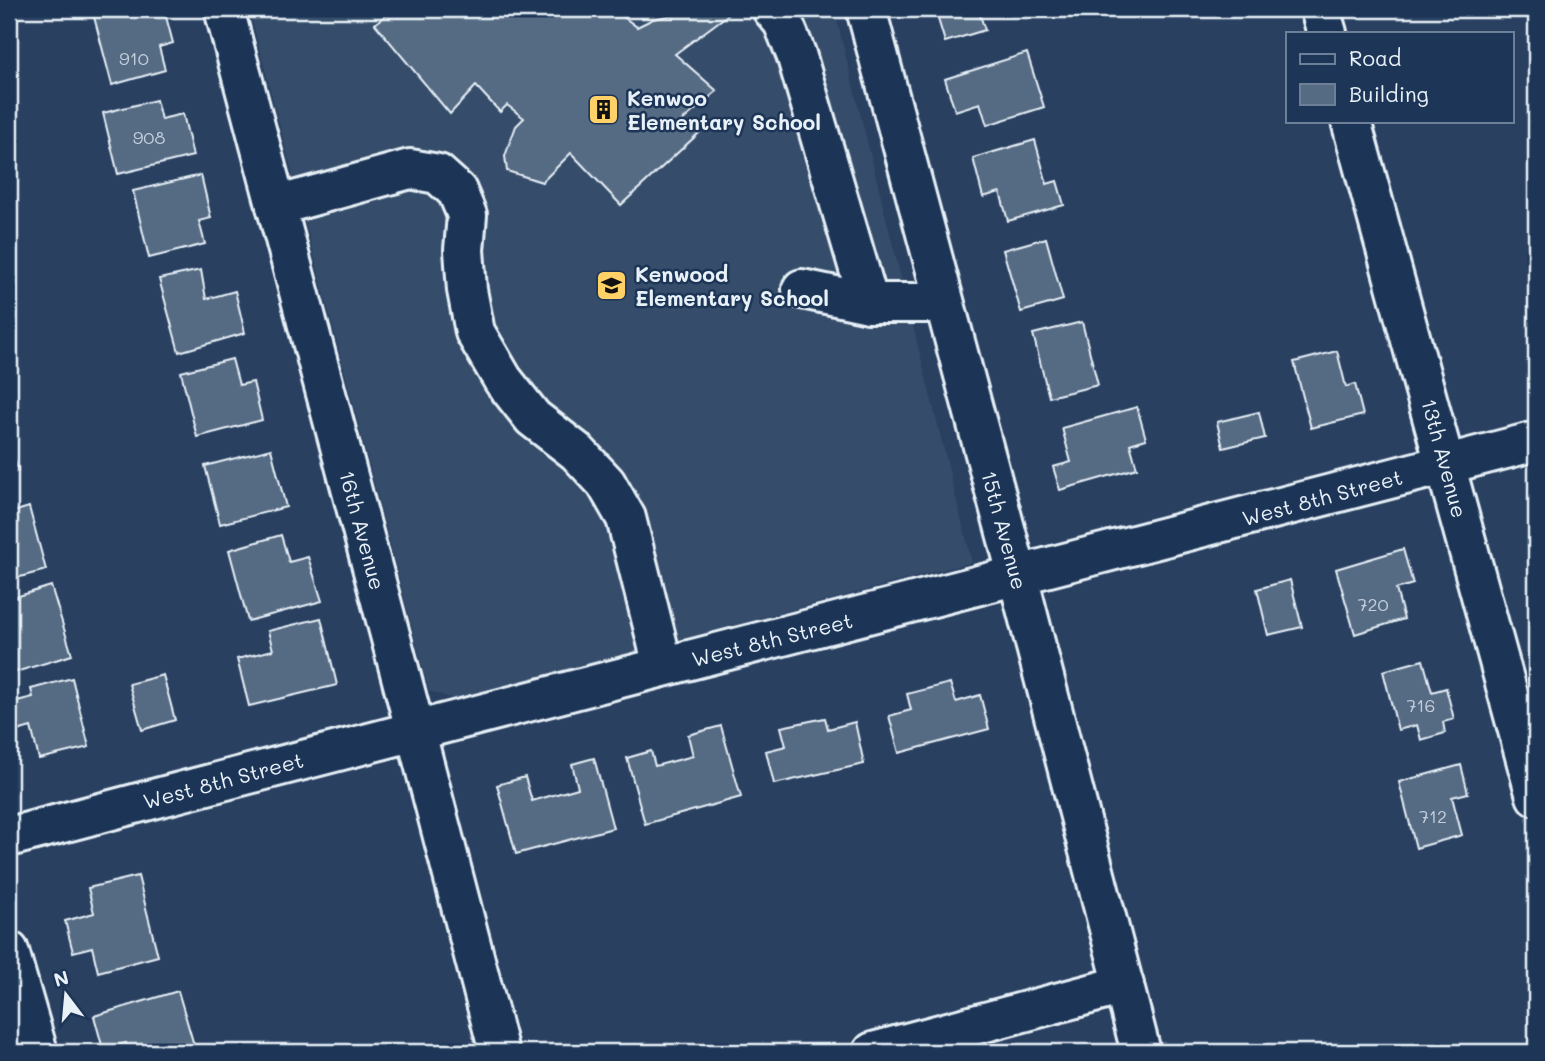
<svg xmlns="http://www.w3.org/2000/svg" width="1545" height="1061" viewBox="0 0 1545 1061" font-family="Mali,sans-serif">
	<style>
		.built { fill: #364d6b }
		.building { fill: #556a83; stroke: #e8f1f8; stroke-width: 2 }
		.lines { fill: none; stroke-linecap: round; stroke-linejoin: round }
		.minor-casing { stroke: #e8f1f8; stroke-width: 44 }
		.minor { stroke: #1d3557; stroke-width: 38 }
		.labels { text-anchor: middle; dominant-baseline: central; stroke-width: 5; stroke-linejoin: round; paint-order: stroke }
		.number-label { font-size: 18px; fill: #c3cfdb }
		.poi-label { font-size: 21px; font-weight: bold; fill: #e8f1f8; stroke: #1d3557; text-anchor: start }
		.street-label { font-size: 21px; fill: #e8f1f8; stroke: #1d3557 }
	</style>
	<rect width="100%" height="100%" fill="#294061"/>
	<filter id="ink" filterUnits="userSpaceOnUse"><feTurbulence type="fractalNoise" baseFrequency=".0143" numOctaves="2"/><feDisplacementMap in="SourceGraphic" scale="14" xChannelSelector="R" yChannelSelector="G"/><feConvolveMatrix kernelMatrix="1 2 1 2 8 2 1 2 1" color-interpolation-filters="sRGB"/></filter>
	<g filter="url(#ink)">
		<polygon class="built" points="249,9 834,9 972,562 454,699 429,691"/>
		<g class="building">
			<polygon points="109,9 164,9 173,43 159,47 165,70 112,85 93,13"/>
			<polygon points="394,9 628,9 621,15 637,27 653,19 694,11 721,10 729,14 675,54 717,91 682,121 699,133 621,205 571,153 542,182 507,171 505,156 516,126 524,118 507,105 500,112 476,86 450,114 375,24"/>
			<polygon points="935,9 1000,9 980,15 985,30 945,42"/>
			<polygon points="1027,53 1044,107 987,125 980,103 955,111 945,79"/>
			<polygon points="156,100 161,119 183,114 193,156 118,174 103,113"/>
			<polygon points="1035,140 1047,184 1057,181 1064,205 1008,221 1000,192 983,197 973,158"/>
			<polygon points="201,175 211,218 199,221 205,244 149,258 133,191"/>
			<polygon points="1046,238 1063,300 1021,312 1003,250"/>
			<polygon points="201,270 206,299 235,291 245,333 179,352 159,279"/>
			<polygon points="1082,322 1098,385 1049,397 1033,334"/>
			<polygon points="1337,351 1346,387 1355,384 1363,415 1311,428 1294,362"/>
			<polygon points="232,359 239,385 253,382 262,420 197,437 181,372"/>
			<polygon points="1137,407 1146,439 1130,444 1137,468 1060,490 1053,467 1071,462 1062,428"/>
			<polygon points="1259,412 1265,438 1223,448 1217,422"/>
			<polygon points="9,436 18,471 9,474"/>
			<polygon points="271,449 286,507 220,524 205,466"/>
			<polygon points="29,507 46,570 9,580 9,510 10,513"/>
			<polygon points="281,535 289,562 308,557 322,601 248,621 229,550"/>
			<polygon points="1403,549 1413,584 1396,589 1404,619 1355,634 1336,569"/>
			<polygon points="1290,580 1302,627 1268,635 1257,589"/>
			<polygon points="51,586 72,655 9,674 9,643 12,642 9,631 9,599"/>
			<polygon points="321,618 337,685 249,706 237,659 273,650 268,631"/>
			<polygon points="1423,660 1432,692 1446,688 1454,719 1443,722 1445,733 1421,740 1417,725 1398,730 1383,671"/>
			<polygon points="163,675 175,720 142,730 129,684"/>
			<polygon points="72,678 89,747 39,759 31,727 14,732 9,703 33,697 31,689"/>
			<polygon points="950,683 956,702 980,695 989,729 899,753 889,716 911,710 907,694"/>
			<polygon points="825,718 828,729 855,722 864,764 774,784 766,751 786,746 781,727"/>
			<polygon points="721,726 741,797 645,824 627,758 651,751 655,766 693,756 688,735"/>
			<polygon points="594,758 613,828 516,854 497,785 525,777 532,801 578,788 572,764"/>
			<polygon points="1461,765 1468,793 1452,797 1462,835 1416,848 1399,782"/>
			<polygon points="138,876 158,956 98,972 92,947 73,952 65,921 94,913 88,888"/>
			<polygon points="178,991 196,1052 129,1052 126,1043 103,1049 94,1016"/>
		</g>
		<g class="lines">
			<defs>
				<g id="minor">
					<polyline points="224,9 415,729 499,1052"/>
					<polyline points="772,9 783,22 796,54 869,303 944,303"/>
					<polyline points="866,9 1018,577 1141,1052"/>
					<polyline points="1320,9 1327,33"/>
					<polyline points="1351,121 1536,796"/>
					<polyline points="276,206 410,169 438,174 457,191 467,215 464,250 467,290 475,332 503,380 533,418 577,452 606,483 626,518 663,666"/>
					<polyline points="802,289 869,303"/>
					<path d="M 9,837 C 517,702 1027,575 1536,441"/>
					<polyline points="9,951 38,1052"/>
					<polyline points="873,1052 1124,985"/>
				</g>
			</defs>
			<use href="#minor" class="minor-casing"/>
			<use href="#minor" class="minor"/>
		</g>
	</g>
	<defs>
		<symbol id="building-square" viewBox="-11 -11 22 22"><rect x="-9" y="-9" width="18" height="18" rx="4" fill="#ffd166" stroke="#1d3557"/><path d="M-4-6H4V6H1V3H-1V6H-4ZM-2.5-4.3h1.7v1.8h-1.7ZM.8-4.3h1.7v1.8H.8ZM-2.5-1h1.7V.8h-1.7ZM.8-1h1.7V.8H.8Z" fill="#111"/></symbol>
		<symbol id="school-square" viewBox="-11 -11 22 22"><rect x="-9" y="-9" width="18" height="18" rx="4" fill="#ffd166" stroke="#1d3557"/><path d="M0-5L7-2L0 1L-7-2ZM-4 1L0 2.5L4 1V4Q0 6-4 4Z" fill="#111"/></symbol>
	</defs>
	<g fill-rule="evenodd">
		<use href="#building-square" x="586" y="92" width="35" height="35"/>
		<use href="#school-square" x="594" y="268" width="35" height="35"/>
	</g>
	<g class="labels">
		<g class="number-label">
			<text x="134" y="58">910</text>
			<text x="149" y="137">908</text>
			<text x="1373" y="604">720</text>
			<text x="1421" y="705">716</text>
			<text x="1433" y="816">712</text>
		</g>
		<g class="poi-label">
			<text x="627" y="97">Kenwoo<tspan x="627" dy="24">Elementary School</tspan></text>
			<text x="635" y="273">Kenwood<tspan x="635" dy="24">Elementary School</tspan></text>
		</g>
		<g class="street-label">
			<text transform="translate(1445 458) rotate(75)">13th Avenue</text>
			<text transform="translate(1322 497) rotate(-15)">West 8th Street</text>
			<text transform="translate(363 530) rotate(75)">16th Avenue</text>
			<text transform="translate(1005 530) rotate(75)">15th Avenue</text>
			<text transform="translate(772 639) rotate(-14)">West 8th Street</text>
			<text transform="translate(223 780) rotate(-15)">West 8th Street</text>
		</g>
	</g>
	<rect width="1545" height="1061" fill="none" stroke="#1d3557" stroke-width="35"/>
	<rect x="18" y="18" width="1510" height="1026" fill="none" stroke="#e8f1f8" stroke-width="2.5" filter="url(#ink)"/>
	<rect x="1286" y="32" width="228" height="91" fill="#1d3557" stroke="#6e8097" stroke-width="2"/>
	<rect x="1300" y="54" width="35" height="10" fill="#1d3557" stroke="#6e8097" stroke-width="2"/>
	<text x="1349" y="66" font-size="21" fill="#e8f1f8">Road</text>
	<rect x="1300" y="84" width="35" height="21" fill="#556a83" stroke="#6e8097" stroke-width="2"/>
	<text x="1349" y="102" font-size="21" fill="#e8f1f8">Building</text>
	<g transform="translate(66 995) rotate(344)" stroke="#1d3557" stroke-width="5" paint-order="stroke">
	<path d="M0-5L12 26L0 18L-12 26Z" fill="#e8f1f8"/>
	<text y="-10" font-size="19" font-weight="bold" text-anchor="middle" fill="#e8f1f8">N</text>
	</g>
</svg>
